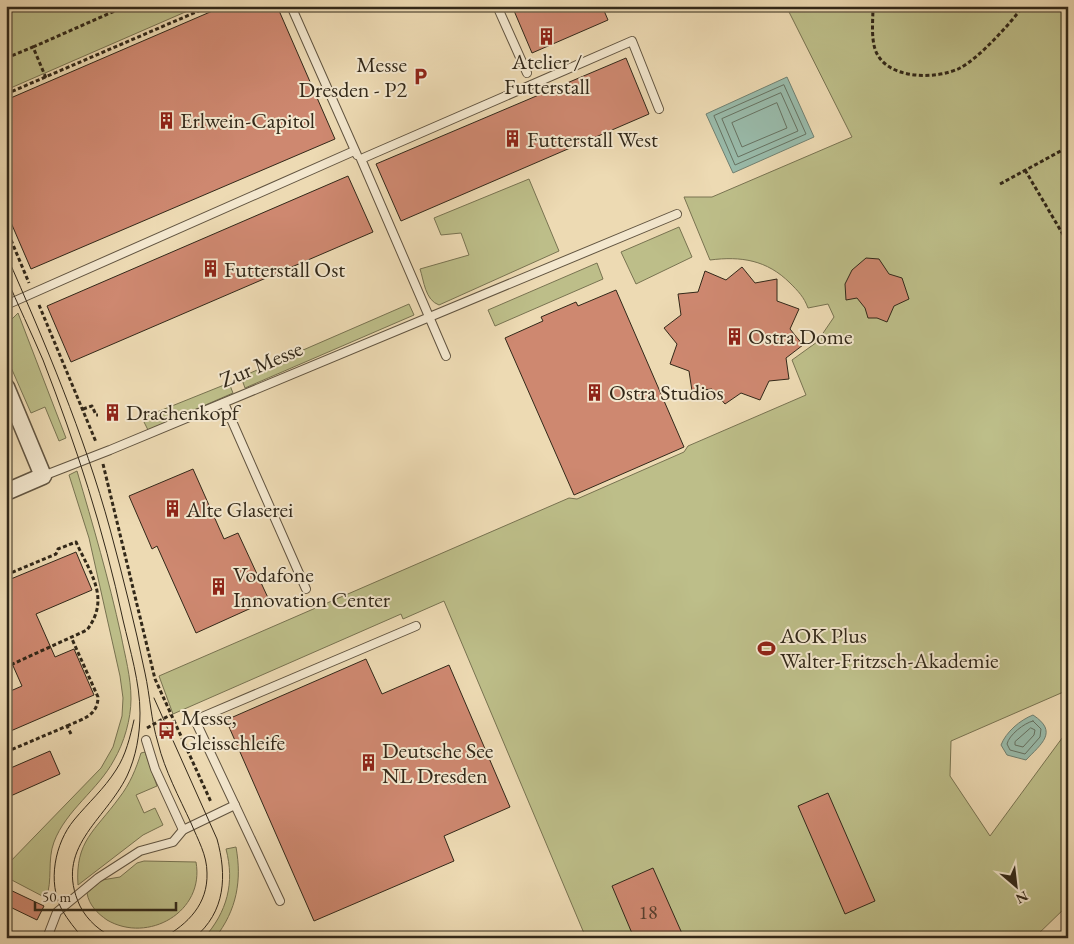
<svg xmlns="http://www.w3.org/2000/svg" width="1074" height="944" viewBox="0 0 1074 944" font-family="'EB Garamond',serif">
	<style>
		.green { fill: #bdbe89; stroke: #787351 }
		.water { fill: #99bbab; stroke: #708071 }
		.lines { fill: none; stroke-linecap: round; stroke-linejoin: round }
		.shore { stroke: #667262; stroke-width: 1 }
		.building { fill: #ce8870; stroke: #322819 }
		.lane-casing { stroke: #615440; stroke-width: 10 }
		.street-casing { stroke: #615440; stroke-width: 19 }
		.path { stroke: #322819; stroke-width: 3; stroke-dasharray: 4 2.5; stroke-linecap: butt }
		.lane { stroke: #f3e7ce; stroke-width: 8 }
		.street { stroke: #f3e7ce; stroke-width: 16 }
		.tram { stroke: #322819; stroke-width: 1 }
		.labels { text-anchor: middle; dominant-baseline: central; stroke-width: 4; stroke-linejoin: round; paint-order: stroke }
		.number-label { font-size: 20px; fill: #59402f }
		.poi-label { font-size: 22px; fill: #322819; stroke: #f3e7ce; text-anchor: start }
		.street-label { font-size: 22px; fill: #322819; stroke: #f3e7ce }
	</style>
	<rect width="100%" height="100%" fill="#eddab3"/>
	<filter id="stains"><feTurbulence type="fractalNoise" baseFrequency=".004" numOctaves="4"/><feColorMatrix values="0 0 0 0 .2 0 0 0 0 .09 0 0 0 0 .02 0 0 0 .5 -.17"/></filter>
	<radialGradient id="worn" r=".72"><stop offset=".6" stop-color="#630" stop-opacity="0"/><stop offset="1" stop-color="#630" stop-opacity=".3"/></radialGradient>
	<g class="green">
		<polygon points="6,6 199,6 6,90"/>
		<path d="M 786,6 L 1068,6 L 1068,690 L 951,741 L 950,776 L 990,836 L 1068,730 L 1068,905 L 1034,938 L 586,938 L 444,601 L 403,619 L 401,614 L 173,714 L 159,676 L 569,498 L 577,499 L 684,452 L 688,446 L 806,395 L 792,360 L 817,342 L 834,317 L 828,304 L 808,308 C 804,297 798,291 790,283 C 767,260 741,256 710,260 L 684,197 L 712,197 L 852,137 Z"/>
		<path d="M 529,179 L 559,251 L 439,305 C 425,300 424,281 420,269 L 469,255 L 461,233 L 441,235 L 434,218 Z"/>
		<polygon points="679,227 692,257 636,284 621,252"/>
		<polygon points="597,263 603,279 495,326 488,310"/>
		<polygon points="409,304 414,315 245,388 241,377"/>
		<polygon points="18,313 66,438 59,441 45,407 31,413 6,356 6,325"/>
		<polygon points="229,383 233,393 148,430 142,418"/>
		<path d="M 77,471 C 93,525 109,580 121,635 C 125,656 131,677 131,699 C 131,719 124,743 114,760 C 98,790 66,810 54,842 C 47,860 53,881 46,898 L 6,877 L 6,866 L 101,768 L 113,747 L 122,716 L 123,698 L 120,676 L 89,538 L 69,475 Z"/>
		<path d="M 145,752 L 157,786 L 136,795 L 144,813 L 155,808 L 163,825 L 143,835 L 78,885 C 75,841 95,831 119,798 C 130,784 136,769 141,753 Z"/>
		<path d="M 236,847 C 242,880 237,910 215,938 L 204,938 C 227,912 235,883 226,849 Z"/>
		<path d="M 144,861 L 196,862 C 205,912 148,944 107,920 C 97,913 89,905 87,893 L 102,880 L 120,877 L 137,863 Z"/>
		<polygon points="287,934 339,938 269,938 268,936"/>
	</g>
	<g class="water">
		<polygon points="787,77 814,137 733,173 706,114"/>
		<path d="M 1033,715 C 1059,732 1041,744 1026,760 L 1007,755 L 1001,745 C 1006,732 1020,720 1033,715 Z"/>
	</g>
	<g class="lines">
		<g class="shore">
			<polygon points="784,85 806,134 735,165 714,116"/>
			<polygon points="781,93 798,131 738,157 722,119"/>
			<polygon points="777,103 787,128 742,147 732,123"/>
			<path d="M 1033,721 L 1041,729 L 1040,737 L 1025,754 L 1010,750 L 1007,744 C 1009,735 1024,723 1033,721 Z"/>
			<polygon points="1031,728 1035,730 1034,735 1023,747 1015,745 1015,742"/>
		</g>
	</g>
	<g class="building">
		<polygon points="224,6 277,6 335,139 31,269 6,211 6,100"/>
		<polygon points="512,6 602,6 608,20 532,53"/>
		<polygon points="626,58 649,114 401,221 376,164"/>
		<polygon points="348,176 373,232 71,362 47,306"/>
		<polygon points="866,258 879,259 889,274 902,278 909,299 894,306 887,322 877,318 868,318 865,308 857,298 846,300 845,284 852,270"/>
		<polygon points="742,267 755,283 777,279 777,301 799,309 790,329 803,345 786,358 789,379 769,381 760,400 741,393 725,404 712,389 692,391 689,371 670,364 677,344 664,328 681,315 678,294 698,292 705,271 726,280"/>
		<polygon points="616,290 684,447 574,495 505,338 543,321 541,317 576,302 578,306"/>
		<polygon points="193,469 224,539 238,533 269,600 196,633 157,546 152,549 129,496"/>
		<polygon points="76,552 92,590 36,614 55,657 74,649 94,695 6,733 6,693 22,686 6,650 6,581"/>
		<polygon points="366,659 382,694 449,665 510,807 444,836 454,861 314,921 226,720"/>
		<polygon points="50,751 60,774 6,798 6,770"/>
		<polygon points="828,793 875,901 845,914 798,806"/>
		<polygon points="653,868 684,938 634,938 612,886"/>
		<polygon points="6,888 44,906 37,920 6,905"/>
	</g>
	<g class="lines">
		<defs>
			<g id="lane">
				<polyline points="291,6 357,155"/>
				<polyline points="497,6 527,73"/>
				<polyline points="6,305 354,151"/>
				<polyline points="446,356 361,159 632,41 659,109"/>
				<polyline points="224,403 306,589"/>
				<polyline points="43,476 110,450 677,214"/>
				<polyline points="146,740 155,769 183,830"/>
				<polyline points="280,901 195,720 416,626"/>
				<polyline points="47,938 57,912 98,878 140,851 173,842 183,830 235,805"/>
			</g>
			<polyline id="street" points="6,387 43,476 6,492"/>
		</defs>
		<use href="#lane" class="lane-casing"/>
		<use href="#street" class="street-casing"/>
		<g class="path">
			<path d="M 873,6 C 873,20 871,36 875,49 C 885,80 936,80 960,68 C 978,59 1011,23 1023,6"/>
			<polyline points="33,47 126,6"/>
			<polyline points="6,58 33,47 46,78"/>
			<polyline points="6,94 210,6"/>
			<polyline points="1025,170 1068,243"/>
			<polyline points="1000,184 1068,147"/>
			<polyline points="6,228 29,283"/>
			<polyline points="39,305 96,442"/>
			<polyline points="83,409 92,406 96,415 98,415"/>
			<polyline points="103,464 155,679 211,802"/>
			<polyline points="6,562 11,573"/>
			<path d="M 6,575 L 56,554 L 58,549 L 76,542 C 90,573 111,598 87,630 L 6,667"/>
			<path d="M 67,726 C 82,719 98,716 98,697 L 72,639"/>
			<polyline points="147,728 170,715"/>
			<polyline points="6,752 67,726 71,734"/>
		</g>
		<use href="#lane" class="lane"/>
		<use href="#street" class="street"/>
		<g class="tram">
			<path d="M 6,254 C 45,343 84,434 110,529 C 123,577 135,625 145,673 C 150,696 151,720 158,743 C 165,771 179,797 191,823 C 198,840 207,855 207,873 C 208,904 188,924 163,938"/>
			<path d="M 6,277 C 18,305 31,332 43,360 C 76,445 104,531 123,620 C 130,650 140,683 140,713 C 140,734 136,757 127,776 C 105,821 53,848 80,906 C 87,920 101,933 116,938"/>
			<path d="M 154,698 L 217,839 C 227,875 226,912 194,938"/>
			<path d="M 83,938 C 75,929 68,920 62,910 C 47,882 55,843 74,820 C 88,803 104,789 116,770 C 126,755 130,737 134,720"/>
		</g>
	</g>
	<defs>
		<symbol id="building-bare" viewBox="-9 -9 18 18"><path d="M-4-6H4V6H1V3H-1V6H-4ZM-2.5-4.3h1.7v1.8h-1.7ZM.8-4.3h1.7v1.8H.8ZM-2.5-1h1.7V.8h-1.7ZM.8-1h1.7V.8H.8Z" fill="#8f2418" stroke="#f3e7ce" stroke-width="2.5" paint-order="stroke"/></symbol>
		<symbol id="parking-bare" viewBox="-9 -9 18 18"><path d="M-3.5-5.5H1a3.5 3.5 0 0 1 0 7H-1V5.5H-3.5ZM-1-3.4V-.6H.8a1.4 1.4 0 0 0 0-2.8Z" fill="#8f2418" stroke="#f3e7ce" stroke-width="2.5" paint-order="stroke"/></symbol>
		<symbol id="stadium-bare" viewBox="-9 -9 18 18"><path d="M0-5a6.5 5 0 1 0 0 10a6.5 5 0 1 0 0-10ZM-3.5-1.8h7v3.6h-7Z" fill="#8f2418" stroke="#f3e7ce" stroke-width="2.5" paint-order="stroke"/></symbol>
		<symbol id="bus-bare" viewBox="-9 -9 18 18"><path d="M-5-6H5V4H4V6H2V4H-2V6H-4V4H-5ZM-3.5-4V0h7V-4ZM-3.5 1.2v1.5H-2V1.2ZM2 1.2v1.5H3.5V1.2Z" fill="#8f2418" stroke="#f3e7ce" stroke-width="2.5" paint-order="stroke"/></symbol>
	</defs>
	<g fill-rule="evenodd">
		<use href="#building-bare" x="534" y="24" width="25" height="25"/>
		<use href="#parking-bare" x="408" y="64" width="25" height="25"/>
		<use href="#building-bare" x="154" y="108" width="25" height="25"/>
		<use href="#building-bare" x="500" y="126" width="25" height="25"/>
		<use href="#building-bare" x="198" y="256" width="25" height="25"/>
		<use href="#building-bare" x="722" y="324" width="25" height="25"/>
		<use href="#building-bare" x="582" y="380" width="25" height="25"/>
		<use href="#building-bare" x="100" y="400" width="25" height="25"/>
		<use href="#building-bare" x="160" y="496" width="25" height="25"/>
		<use href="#building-bare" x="206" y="574" width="25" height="25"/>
		<use href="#stadium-bare" x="754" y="636" width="25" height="25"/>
		<use href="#bus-bare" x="154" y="718" width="25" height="25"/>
		<use href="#building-bare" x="356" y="750" width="25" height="25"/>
	</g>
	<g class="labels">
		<g class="number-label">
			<text x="648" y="912">18</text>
		</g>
		<g class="poi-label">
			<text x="547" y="61" text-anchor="middle">Atelier /<tspan x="547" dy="25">Futterstall</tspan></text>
			<text x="407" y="64" text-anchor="end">Messe<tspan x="407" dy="25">Dresden - P2</tspan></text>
			<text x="180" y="120">Erlwein-Capitol</text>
			<text x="527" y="139">Futterstall West</text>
			<text x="224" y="269">Futterstall Ost</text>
			<text x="748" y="336">Ostra Dome</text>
			<text x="609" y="392">Ostra Studios</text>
			<text x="126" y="412">Drachenkopf</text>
			<text x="186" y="509">Alte Glaserei</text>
			<text x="233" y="574">Vodafone<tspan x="233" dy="25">Innovation Center</tspan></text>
			<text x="780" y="635">AOK Plus<tspan x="780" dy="25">Walter-Fritzsch-Akademie</tspan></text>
			<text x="181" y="717">Messe,<tspan x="181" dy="25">Gleisschleife</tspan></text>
			<text x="382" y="750">Deutsche See<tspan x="382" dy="25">NL Dresden</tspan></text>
		</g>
		<g class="street-label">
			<text transform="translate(261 364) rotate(-23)">Zur Messe</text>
		</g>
	</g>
	<rect width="1074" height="944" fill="none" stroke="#eddab3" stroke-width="25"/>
	<rect x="8" y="8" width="1059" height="929" fill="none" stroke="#322819" stroke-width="2.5"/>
	<rect x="12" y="12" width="1049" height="919" fill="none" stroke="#322819"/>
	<g transform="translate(1016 886) rotate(152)" stroke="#f3e7ce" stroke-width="4" paint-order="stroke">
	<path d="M0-4L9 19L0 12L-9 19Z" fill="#322819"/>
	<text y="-8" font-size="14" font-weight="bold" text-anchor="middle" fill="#322819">N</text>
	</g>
	<path d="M35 902v8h141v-8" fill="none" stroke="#322819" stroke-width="2.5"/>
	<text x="42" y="902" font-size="15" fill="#322819" stroke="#f3e7ce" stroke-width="4" paint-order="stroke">50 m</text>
	<rect width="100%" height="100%" filter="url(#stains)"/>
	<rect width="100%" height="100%" fill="url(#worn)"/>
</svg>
